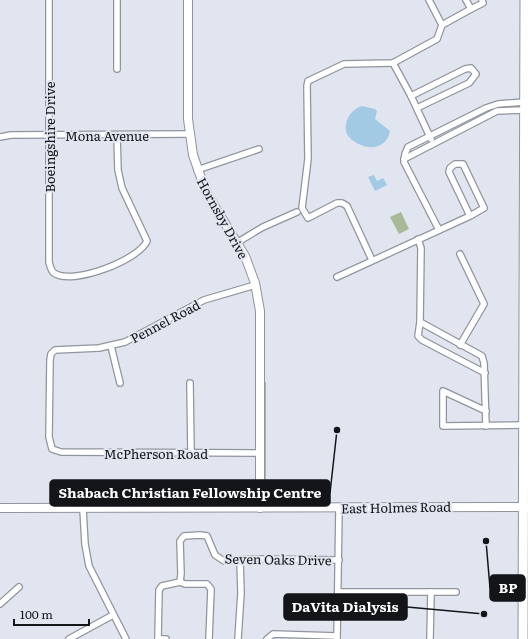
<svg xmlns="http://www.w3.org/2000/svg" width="528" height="639" viewBox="0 0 528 639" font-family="Literata,serif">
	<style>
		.green { fill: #a8ba95 }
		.water { fill: #a2cae4 }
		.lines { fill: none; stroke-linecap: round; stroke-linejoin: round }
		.street-casing { stroke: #90949c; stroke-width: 8 }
		.secondary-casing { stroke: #90949c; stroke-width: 10 }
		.primary-casing { stroke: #90949c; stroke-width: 11 }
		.street { stroke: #fff; stroke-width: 5.5 }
		.secondary { stroke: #fff; stroke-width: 8 }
		.primary { stroke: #fff; stroke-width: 9 }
		.labels { text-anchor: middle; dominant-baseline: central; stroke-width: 4; stroke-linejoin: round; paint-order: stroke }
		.street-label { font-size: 13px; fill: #131518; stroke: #e1e5ef }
		.leader { fill: none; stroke: #131518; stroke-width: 1.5 }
		.callout-dot { fill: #131518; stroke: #e1e5ef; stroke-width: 1.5 }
		.callout { fill: #131518; stroke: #131518; stroke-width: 1.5 }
		.callout-label { font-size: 14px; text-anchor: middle; font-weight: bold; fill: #fff }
	</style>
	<rect width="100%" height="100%" fill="#e1e5ef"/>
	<g class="green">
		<polygon points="401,212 409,229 399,234 390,217"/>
		<polygon points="265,382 266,382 266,482 265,477"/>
	</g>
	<g class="water">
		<path d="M 362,106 L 375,109 L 377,111 L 375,119 L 390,131 C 386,154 357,150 347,134 C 343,122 350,110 362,106 Z"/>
		<polygon points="374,175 377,181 383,178 387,185 375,191 368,177"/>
	</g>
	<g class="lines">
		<defs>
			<g id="street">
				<path d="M 49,0 L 49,262 C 50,266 51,271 54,273 C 72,286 139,260 147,241 L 122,188 L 118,170 L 117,135"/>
				<polyline points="471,9 483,3 482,0"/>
				<polyline points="442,25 471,9 466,0"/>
				<polyline points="393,63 411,96 431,139"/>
				<polyline points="117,69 117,0"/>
				<polyline points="411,96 465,69 471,68 476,74 469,83 417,108"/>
				<polyline points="0,137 11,135 189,134"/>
				<polyline points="404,159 497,111 525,110"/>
				<polyline points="197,170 259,149"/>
				<polyline points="439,230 404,162 405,154 408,147 486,108 498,104 525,102"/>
				<polyline points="418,239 421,248 420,322 482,356 484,363 486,426"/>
				<polyline points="238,242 263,227 297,212"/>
				<polyline points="372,260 347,206 342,203 337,203 308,218 302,208 308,159 307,86 308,81 344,64 393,63 437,39 442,25 429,0"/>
				<polyline points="337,277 470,216 484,208 463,164 455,164 450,168 449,172 470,216"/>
				<polyline points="255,285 204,300 125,342 99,348 55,350 51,354 50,360 49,437 52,449 61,452 261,453"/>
				<polyline points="420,322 418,336 422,340 485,373"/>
				<polyline points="460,345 484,304 460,254"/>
				<polyline points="111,346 120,383"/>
				<polyline points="190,383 191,453"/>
				<polyline points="486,411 443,391 443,426 525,425"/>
				<polyline points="83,509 85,544 89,566 126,639"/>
				<polyline points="180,582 185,584 207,584 211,589 209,639"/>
				<polyline points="338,592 456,592"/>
				<polyline points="0,604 19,587"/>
				<polyline points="69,639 113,615"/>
				<polyline points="158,639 159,590 162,586 180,582 181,574 180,541 184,536 200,535 207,536 215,555 224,561 251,559 339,560"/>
				<polyline points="158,639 166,639"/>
				<polyline points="238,639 241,593 240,561"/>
				<polyline points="267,639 273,634 337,636"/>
				<polyline points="337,639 339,508"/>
				<polyline points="430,639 431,592"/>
			</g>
			<g id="secondary">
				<polyline points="188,0 188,119 193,155 206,192 245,256 255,283 260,311 260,508"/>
				<polyline points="0,508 528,507"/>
			</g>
			<polyline id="primary" points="523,639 525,0"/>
		</defs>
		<use href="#street" class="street-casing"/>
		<use href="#secondary" class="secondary-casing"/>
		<use href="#primary" class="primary-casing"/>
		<use href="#street" class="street"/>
		<use href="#secondary" class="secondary"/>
		<use href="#primary" class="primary"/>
	</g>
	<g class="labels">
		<g class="street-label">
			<text x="107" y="135">Mona Avenue</text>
			<text transform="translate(49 137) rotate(-90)">Boeingshire Drive</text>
			<text transform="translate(223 218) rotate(61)">Hornsby Drive</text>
			<text transform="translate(165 321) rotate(-28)">Pennel Road</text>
			<text x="156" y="453">McPherson Road</text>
			<text transform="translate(396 507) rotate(-1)">East Holmes Road</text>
			<text transform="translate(278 559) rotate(1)">Seven Oaks Drive</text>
		</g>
	</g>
	<path class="leader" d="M337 430L330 493M486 541L490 588M484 614L407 607"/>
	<g class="callout-dot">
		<circle cx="337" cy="430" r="4"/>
		<circle cx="486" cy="541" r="4"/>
		<circle cx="484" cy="614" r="4"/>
	</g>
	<g class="callout">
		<rect x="50" y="480" width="280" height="26" rx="4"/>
		<rect x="490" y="575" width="35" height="26" rx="4"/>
		<rect x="284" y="594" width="123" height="26" rx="4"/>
	</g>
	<g class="callout-label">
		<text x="190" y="498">Shabach Christian Fellowship Centre</text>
		<text x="508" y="593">BP</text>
		<text x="345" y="612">DaVita Dialysis</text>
	</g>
	<path d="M14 619v6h75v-6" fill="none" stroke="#131518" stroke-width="2"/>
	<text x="20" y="619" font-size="12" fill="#131518" stroke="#e1e5ef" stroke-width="3" paint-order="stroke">100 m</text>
</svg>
